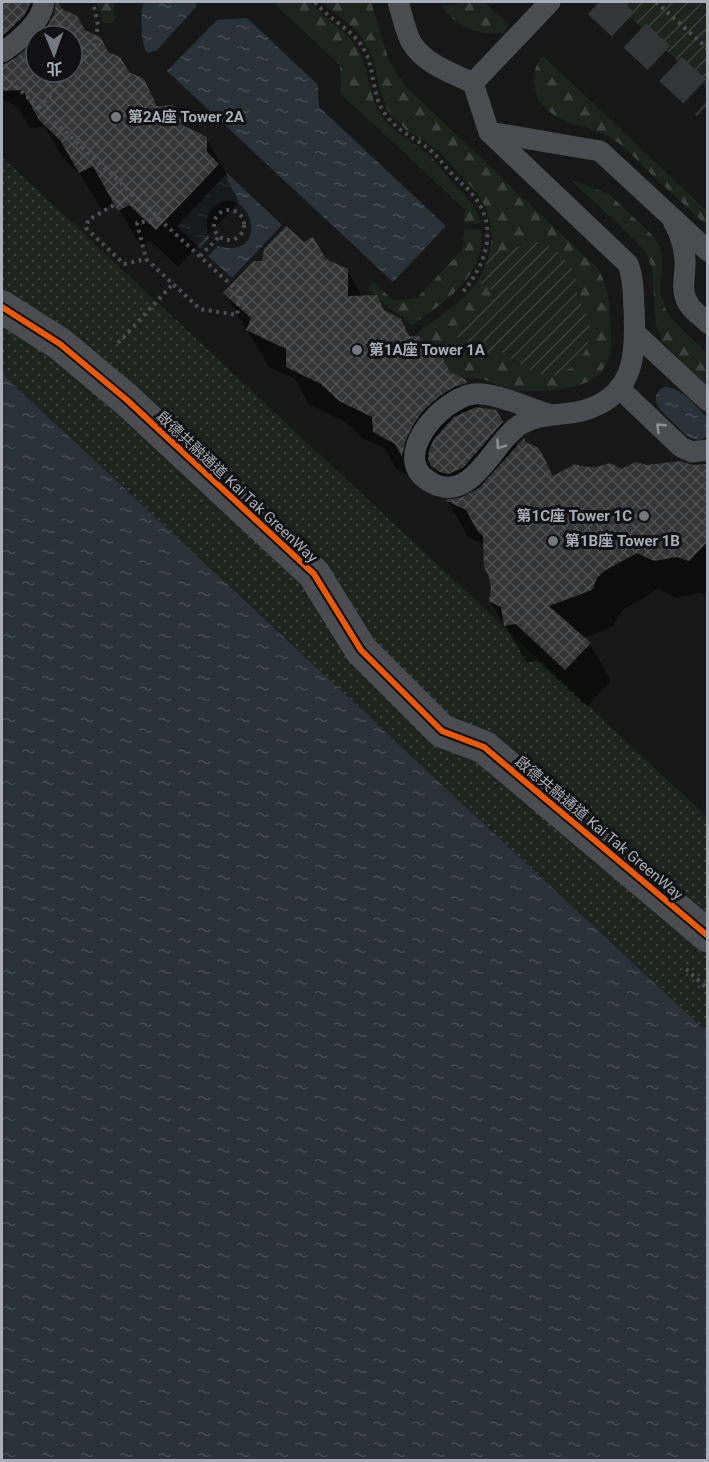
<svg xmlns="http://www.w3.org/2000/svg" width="709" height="1462" viewBox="0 0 709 1462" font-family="Roboto,'Noto Sans TC',sans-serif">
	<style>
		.grass { fill: url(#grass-dots) }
		.forest { fill: url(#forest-firs) }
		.garden { fill: url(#garden-furrows) }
		.water { fill: url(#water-ripples) }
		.shadow { fill: #0007; fill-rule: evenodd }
		.building { fill: url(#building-cross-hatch) }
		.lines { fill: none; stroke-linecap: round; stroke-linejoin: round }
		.secondary-tunnel { stroke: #343537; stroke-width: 33; stroke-dasharray: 33 16; stroke-linecap: butt }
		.path { stroke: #4d4e52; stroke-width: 4; stroke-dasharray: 3 4.5; stroke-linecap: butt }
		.lane { stroke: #4b4c50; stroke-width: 21 }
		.street { stroke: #4b4c50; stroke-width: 33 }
		.cycleway-casing { stroke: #111113; stroke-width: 10 }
		.cycleway { stroke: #e8590c; stroke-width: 6 }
		.oneway { stroke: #8c9099 }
		.poi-dot { fill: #757880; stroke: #111113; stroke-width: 2 }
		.labels { text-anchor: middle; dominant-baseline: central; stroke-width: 6; stroke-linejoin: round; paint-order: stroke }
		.poi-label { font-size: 15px; font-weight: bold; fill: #a8adb8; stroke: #111113; text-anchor: start }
		.street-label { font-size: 15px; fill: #a8adb8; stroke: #111113 }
	</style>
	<defs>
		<pattern id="grass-dots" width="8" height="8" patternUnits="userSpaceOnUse" patternTransform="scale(1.5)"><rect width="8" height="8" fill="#1d241e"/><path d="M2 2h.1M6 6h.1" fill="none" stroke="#3b413d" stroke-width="1.8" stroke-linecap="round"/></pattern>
		<pattern id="forest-firs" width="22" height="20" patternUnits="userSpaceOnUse" patternTransform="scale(1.5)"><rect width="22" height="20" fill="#1d241e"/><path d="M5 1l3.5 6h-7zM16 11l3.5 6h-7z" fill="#3b413d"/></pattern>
		<pattern id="garden-furrows" width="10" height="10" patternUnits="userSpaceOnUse" patternTransform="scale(1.5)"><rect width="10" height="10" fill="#1d241e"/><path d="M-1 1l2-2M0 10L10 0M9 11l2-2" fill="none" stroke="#3b413d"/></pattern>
		<pattern id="water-ripples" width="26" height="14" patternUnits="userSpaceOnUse" patternTransform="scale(1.5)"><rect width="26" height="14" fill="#2a3239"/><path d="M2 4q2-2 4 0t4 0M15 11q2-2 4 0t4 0" fill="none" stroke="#464d54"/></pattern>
		<pattern id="building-cross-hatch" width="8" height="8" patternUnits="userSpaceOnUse" patternTransform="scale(1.5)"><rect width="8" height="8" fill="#353536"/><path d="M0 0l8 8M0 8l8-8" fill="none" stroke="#4f5051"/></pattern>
	</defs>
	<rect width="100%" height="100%" fill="#171717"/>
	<polygon class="grass" points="2,157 707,817 707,1032 2,374"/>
	<g class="forest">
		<polygon points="97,2 114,2 114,23 103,23"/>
		<path d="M 273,2 L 310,2 C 322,18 341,26 353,42 C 371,65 366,95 383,118 C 394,133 408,139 422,149 C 434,158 441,169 450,180 C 465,196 475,202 481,224 L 464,223 L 465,209 L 341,94 L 340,65 Z"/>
		<path d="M 321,2 L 371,2 L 389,61 L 406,87 L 598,269 C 611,290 609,312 611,336 C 614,380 580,389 544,391 C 533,391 522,392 512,391 C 505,390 501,387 495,384 C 482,377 469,376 455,379 L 412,339 C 427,322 448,313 464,297 C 469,292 474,283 482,283 C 490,283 492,291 492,297 L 456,336 L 486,364 L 500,350 L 520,366 L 588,319 L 579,300 L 575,274 L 521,244 L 506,252 L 498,250 L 493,245 L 490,221 L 485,206 L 476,192 L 439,151 L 406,130 L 388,111 L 379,87 L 376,69 L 370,52 L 361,36 L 348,23 Z"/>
		<path d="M 474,2 L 484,2 L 509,25 L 502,33 C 476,35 457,27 441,6 Z"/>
		<path d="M 543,56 L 707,211 L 707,226 C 687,207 667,189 647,170 C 635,158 624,145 609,137 C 588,124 560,126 544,106 C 532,90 529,71 543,56 Z"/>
		<polygon points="570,179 609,194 653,236 659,246 663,258 661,283 661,296 665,308 671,319 707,353 707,386 662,342 656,325 652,268 646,253 637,242"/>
		<path d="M 464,229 L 481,230 C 486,277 445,301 412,325 L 401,315 L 393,311 L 368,288 L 374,282 L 394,301 L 417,298 L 462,250 Z"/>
	</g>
	<g class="garden">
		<polygon points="614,2 707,2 707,88"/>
		<path d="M 492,238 C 498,268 524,234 546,244 C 555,248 571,263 574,273 C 578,281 575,291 579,300 C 581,305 585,310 587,316 C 594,333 588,354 573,366 C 547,387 521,367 500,350 L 486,364 L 456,336 L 492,297 C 492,286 486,281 475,285 C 485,269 490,256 492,238 Z"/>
	</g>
	<g class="water">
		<path d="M 144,2 L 196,2 L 196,7 L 157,50 L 148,53 C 140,46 140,11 144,2 Z"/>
		<polygon points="247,18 318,85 319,107 446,226 393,282 167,71 217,20"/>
		<path d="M 227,173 L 282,225 L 232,278 L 208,256 L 218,246 C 274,262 250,178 214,207 C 205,215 206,227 209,238 L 200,248 L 177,226 Z"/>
		<polygon points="2,374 707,1032 707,1460 2,1460"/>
		<path d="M 664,387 C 681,386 695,406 707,417 L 707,436 C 703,439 699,441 694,439 C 686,437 680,429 675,424 C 664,414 645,399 664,387 Z"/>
	</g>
	<g class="shadow">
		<path d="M 2,2 L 45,2 L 48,8 L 49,25 L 62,10 L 128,73 L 143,80 L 159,107 L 184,128 L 206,138 L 227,175 L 228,181 L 239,202 L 178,267 L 151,241 L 141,247 L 115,202 L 102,210 L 82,177 L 63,158 L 45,127 L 30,128 L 18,107 L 2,99 ZM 36,36 L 72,36 L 72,72 L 36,72 Z"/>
		<polygon points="325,260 347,270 362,297 385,312 400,320 410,337 450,374 465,381 481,408 495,411 517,448 525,443 538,449 554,477 587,469 622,471 647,467 708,465 708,596 699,593 676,598 659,589 625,608 618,616 613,627 583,638 590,644 611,681 587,707 538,661 527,663 490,601 492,588 485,545 468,537 448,501 452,500 432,465 425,479 424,491 418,480 396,469 384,448 362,438 344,421 309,404 295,379 269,367 225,293 263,262"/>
	</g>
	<g class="building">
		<polygon points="2,2 31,2 24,16 2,37"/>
		<polygon points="56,2 58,2 62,9 77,16 85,30 101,38 108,52 120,57 129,72 144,79 157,106 173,105 184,126 207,137 207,152 219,164 156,230 129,205 118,211 93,166 79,173 60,140 39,120 23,90 2,91 2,65 15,58 36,41 36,72 72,72 72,36 41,36 54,15"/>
		<polygon points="286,226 304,242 313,237 326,259 348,269 348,296 377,295 384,310 401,319 409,336 419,336 428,352 443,359 450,372 466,380 467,383 454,387 440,396 423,411 413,425 405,442 402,457 395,444 373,432 372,417 339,401 321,384 286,367 286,349 246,330 251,318 223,293 254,261 262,261 264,249"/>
		<polygon points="476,407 496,410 503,422 463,468 448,474 440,472 431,466 428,459 429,450 434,439 454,417"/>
		<polygon points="524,438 525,442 539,448 553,476 575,464 587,467 597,467 610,463 622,469 635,462 647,465 680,461 693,465 708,464 708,541 689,561 677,557 654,561 637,553 604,571 597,578 592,590 549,606 591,643 565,670 516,624 504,626 501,607 489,601 491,588 489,577 484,567 483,536 477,530 466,510 445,500 462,497 479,488"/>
	</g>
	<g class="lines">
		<polyline class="secondary-tunnel" points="599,2 708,104"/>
		<g class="path">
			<path d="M 315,2 C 331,22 353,28 366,53 C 375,73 372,96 385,114 C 396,130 413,137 428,148 C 438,156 444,166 453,175 C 459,182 467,187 472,194 C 500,226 486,266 461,294"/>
			<polyline points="656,2 708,49"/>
			<polyline points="10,81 159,218"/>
			<polyline points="39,108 94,47 98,25 93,2"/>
			<polyline points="133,194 88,220 86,228 124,264 146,259"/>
			<circle cx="229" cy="225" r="15"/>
			<polygon points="159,219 240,293 237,315 200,309 146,259 137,223"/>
			<polyline points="200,256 219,237"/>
			<polyline points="118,343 173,284"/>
			<polyline points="686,969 708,989"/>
		</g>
		<g class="lane">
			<path d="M 398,2 C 402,14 405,30 411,42 C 424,64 452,73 473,83 L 489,132 L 600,151 L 708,251"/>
			<path d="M 2,52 C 18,42 42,22 44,2"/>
			<polyline points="473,83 550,2"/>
			<path d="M 489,132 L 628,264 C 634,279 633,293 634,309 C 636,350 636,391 591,408 C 567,418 539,410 517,427 C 493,444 472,502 434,484 C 385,462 440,398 474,394 C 494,392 528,408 548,414"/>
			<path d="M 674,223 C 680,234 684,246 685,259 C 686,275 679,292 690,306 C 694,312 702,317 708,323"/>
			<polyline points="635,333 708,401"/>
			<polyline points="619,388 681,447 692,452 708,450"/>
		</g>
		<polyline class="street" points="2,307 60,344 127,400 314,574 361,650 442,731 484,747 708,936"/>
		<defs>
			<polyline id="cycleway" points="2,307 60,344 127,400 314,574 361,650 442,731 484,747 708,936"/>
		</defs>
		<use href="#cycleway" class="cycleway-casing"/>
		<use href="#cycleway" class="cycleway"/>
	</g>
	<defs><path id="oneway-chevron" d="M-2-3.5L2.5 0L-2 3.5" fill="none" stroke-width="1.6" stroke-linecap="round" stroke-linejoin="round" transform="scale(1.5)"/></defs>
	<g class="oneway">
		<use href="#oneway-chevron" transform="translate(660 427) rotate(-137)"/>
		<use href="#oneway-chevron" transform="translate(500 445) rotate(125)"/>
	</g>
	<g class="poi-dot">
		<circle cx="116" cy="117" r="6"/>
		<circle cx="357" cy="350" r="6"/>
		<circle cx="644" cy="516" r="6"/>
		<circle cx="553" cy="541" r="6"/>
	</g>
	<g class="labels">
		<g class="poi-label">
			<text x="128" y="117">第2A座 Tower 2A</text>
			<text x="369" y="350">第1A座 Tower 1A</text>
			<text x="632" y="516" text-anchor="end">第1C座 Tower 1C</text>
			<text x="565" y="541">第1B座 Tower 1B</text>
		</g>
		<g class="street-label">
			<text transform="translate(237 487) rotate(43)">啟德共融通道 Kai Tak GreenWay</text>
			<text transform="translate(599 828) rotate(40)">啟德共融通道 Kai Tak GreenWay</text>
		</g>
	</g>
	<rect width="709" height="1462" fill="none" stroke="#a8adb8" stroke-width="6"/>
	<g transform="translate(54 54) rotate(179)"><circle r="28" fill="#111113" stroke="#4d4f55" stroke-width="1.5"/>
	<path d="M0-4.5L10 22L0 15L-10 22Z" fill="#757880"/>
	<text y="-9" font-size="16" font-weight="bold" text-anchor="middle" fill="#a8adb8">北</text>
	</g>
</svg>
